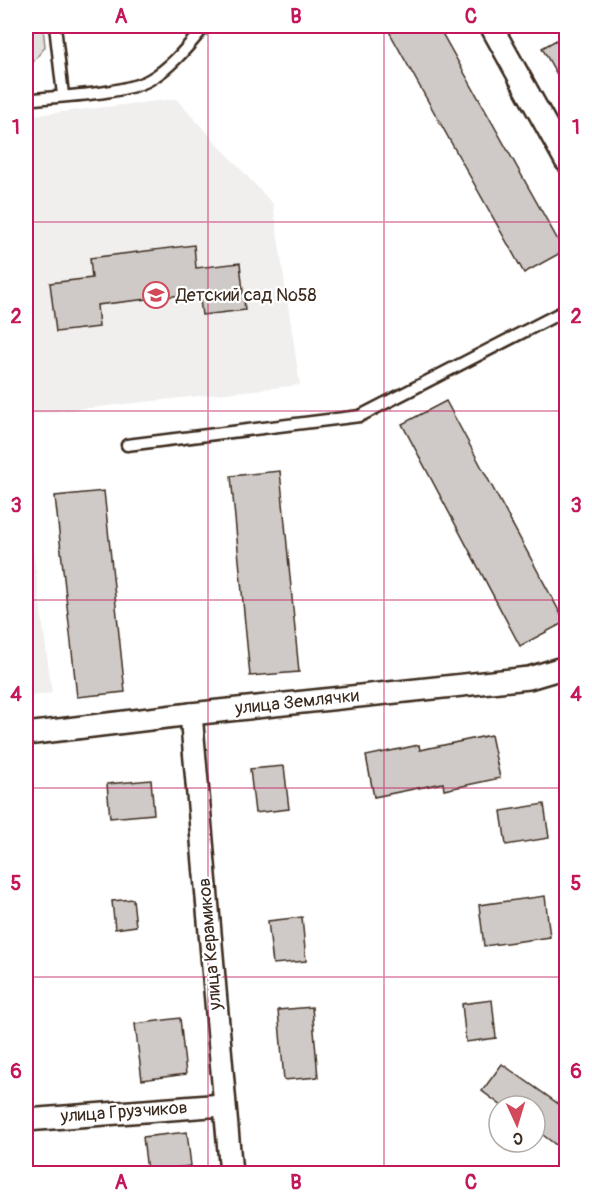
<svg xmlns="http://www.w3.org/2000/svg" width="592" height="1199" viewBox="0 0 592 1199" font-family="Pangolin,sans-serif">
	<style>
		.built { fill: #f1efee }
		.green { fill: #e2e0de; stroke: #8e857e; stroke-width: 1.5 }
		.building { fill: #cfcac7; stroke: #3b2a1e; stroke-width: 1.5 }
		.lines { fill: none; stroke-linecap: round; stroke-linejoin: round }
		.lane-casing { stroke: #3b2a1e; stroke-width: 15 }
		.street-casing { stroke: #3b2a1e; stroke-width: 26 }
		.lane { stroke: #fff; stroke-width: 10 }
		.street { stroke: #fff; stroke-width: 21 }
		.grid { fill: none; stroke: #c2185b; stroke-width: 1.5; stroke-opacity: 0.55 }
		.labels { text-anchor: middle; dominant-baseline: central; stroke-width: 4.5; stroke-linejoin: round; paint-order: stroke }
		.poi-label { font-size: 18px; fill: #3b2a1e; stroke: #fff; text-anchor: start }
		.street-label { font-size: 18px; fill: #3b2a1e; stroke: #fff }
		.neatline { fill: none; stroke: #c2185b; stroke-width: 2 }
		.grid-label { font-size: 20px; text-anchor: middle; font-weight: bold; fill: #c2185b }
	</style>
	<rect width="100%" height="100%" fill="#fff"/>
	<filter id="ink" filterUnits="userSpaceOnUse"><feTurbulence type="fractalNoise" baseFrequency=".0167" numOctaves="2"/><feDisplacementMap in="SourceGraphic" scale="12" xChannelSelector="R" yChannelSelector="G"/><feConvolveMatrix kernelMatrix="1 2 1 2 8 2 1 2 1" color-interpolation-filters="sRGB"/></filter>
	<g filter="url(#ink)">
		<g class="built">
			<polygon points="176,99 273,204 300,385 26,415 26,116"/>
			<polygon points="26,497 52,693 26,697"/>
		</g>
		<polygon class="green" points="26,26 43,26 45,47 26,71"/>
		<g class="building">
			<polygon points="386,26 438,26 564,251 524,273"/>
			<polygon points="567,34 567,92 542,48"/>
			<polygon points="194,245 196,268 240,263 245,310 202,315 199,293 97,305 99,327 56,332 50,283 92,278 90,258"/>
			<polygon points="446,401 565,622 520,646 402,424"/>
			<polygon points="280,471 299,672 250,676 231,476"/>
			<polygon points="104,491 125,692 77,697 55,496"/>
			<polygon points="491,735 500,778 444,790 443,783 374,797 366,756 419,745 420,750"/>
			<polygon points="284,766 289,809 255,813 250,769"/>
			<polygon points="151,780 154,814 110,818 107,784"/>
			<polygon points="544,804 549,838 506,845 501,811"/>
			<polygon points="545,896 550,937 484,946 479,905"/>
			<polygon points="133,899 136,926 115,929 112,901"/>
			<polygon points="302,917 306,961 273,964 268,921"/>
			<polygon points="492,1000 496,1038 466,1042 462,1004"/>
			<polygon points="312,1007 318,1077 284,1080 278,1010"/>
			<polygon points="180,1018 186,1074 142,1080 135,1024"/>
			<polygon points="502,1064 567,1110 567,1131 556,1145 535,1129 535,1106 502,1106 482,1091"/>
			<polygon points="187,1132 191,1166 147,1171 143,1137"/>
		</g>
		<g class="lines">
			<defs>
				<g id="lane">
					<polyline points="55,26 63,95"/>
					<path d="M 26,100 C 58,96 121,95 149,80 C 171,68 189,45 205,26"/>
					<polyline points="127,445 360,416 566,310"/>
				</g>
				<g id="street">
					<polyline points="491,26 566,161"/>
					<polyline points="191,714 231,1174"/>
					<polyline points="26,734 191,714 529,678 566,667"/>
					<polyline points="26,1120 223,1105"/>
				</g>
			</defs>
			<use href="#lane" class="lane-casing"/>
			<use href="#street" class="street-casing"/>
			<use href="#lane" class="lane"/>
			<use href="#street" class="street"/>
		</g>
	</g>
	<path class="grid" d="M 208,26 L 208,1174M 384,26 L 384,1174M 26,222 L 566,222M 26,411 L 566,411M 26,600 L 566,600M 26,788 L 566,788M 26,977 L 566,977"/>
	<defs>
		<symbol id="school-ring" viewBox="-11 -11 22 22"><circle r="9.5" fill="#fff" stroke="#d1495b" stroke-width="1.5"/><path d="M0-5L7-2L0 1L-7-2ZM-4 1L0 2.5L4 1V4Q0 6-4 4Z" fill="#d1495b"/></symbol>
	</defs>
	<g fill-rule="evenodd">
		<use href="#school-ring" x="141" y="280" width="30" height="30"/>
	</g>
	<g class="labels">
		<g class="poi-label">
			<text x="176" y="295">Детский сад №58</text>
		</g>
		<g class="street-label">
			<text transform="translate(297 702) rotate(-6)">улица Землячки</text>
			<text transform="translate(210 944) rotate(-95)">улица Керамиков</text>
			<text transform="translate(124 1112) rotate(-4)">улица Грузчиков</text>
		</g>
	</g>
	<rect width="592" height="1199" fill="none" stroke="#fff" stroke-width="66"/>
	<g transform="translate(517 1124) rotate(176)"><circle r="28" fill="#ffffff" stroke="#b1aaa5" stroke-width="1.5"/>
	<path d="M0-4.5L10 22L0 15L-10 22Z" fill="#d1495b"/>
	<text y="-9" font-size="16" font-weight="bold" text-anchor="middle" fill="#3b2a1e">С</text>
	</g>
	<rect x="33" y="33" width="526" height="1133" class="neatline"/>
	<g class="grid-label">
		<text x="121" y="23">A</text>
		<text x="296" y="23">B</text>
		<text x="471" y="23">C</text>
		<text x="16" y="134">1</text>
		<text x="576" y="134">1</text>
		<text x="16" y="323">2</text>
		<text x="576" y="323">2</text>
		<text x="16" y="512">3</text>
		<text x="576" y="512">3</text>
		<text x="16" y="701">4</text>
		<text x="576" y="701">4</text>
		<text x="16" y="890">5</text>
		<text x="576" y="890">5</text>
		<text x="16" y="1078">6</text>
		<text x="576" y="1078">6</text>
		<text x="121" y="1189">A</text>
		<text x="296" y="1189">B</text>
		<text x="471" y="1189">C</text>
	</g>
</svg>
